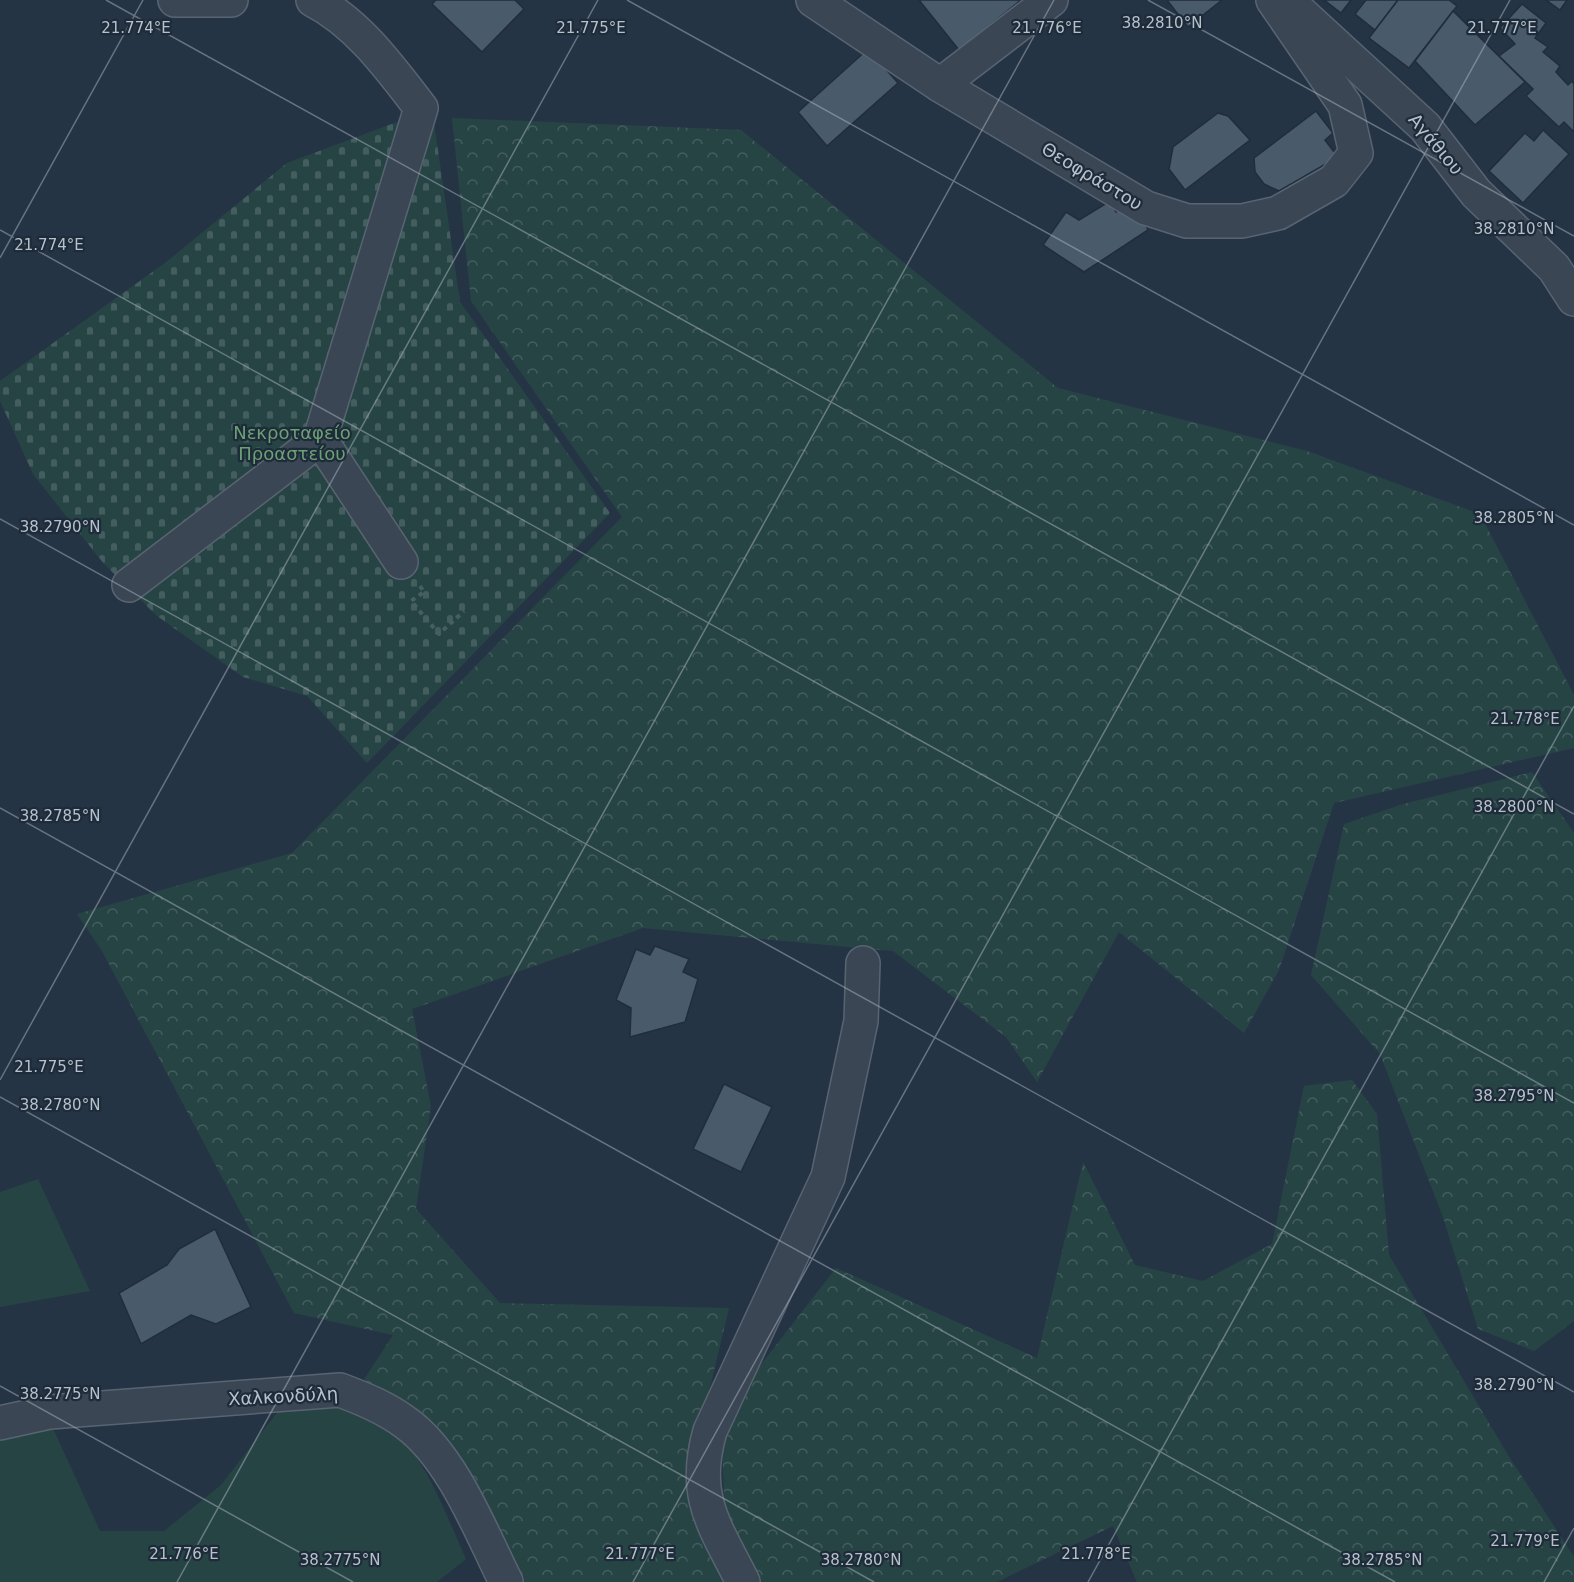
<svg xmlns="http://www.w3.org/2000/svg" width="1574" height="1582" viewBox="0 0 1574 1582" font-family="'DejaVu Sans',sans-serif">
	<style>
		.green { fill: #274445 }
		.forest { fill: url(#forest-crowns) }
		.cemetery { fill: url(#cemetery-stones) }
		.building { fill: #495a6b; stroke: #202d3b; stroke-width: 1.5 }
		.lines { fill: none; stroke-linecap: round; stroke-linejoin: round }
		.minor-casing { stroke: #586471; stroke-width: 36 }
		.path { stroke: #456061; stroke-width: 4; stroke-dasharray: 4.5 4.5; stroke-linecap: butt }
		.minor { stroke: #3a4654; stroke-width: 33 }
		.ticks { fill: none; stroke: #b7c1cd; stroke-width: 1.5; stroke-opacity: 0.45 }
		.labels { text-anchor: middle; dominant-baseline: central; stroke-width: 4.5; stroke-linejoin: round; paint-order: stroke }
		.street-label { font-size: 18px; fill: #b7c1cd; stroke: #1e2b39 }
		.park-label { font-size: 18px; fill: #6ca075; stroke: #1e2b39 }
		.ticks-label { font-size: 15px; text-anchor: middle; fill: #b7c1cd; stroke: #1e2b39; stroke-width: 4.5; stroke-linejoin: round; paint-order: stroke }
	</style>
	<defs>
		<pattern id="forest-crowns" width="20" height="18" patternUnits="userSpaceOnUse" patternTransform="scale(1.5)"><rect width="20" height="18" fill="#274445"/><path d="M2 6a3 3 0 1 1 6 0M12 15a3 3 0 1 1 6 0" fill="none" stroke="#445d5f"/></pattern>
		<pattern id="cemetery-stones" width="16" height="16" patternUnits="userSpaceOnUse" patternTransform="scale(1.5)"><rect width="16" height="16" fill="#274445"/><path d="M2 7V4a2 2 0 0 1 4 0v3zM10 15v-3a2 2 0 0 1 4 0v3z" fill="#445d5f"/></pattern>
	</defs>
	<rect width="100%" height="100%" fill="#253444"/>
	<g class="green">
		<polygon points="38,1179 90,1291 0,1307 0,1192"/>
		<path d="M 319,1401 C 344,1407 367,1414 389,1428 C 423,1449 449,1522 466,1559 L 437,1582 L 0,1582 L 0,1441 L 51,1424 L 100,1531 L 164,1531 L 221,1485 L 283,1405 Z"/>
	</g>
	<g class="forest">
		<polygon points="452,118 741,130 1058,388 1307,451 1480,514 1574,695 1574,748 1334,803 1279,970 1244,1033 1119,932 1037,1082 1006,1037 893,951 643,928 412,1009 431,1106 416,1209 500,1303 729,1308 690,1471 735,1582 518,1582 363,1381 393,1335 294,1313 102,951 77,914 292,853 622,517 471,301"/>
		<polygon points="1532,772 1574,833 1574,1321 1534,1351 1478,1329 1443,1217 1380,1054 1311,975 1344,824 1403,804"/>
		<polygon points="1352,1080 1377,1114 1389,1255 1508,1455 1574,1557 1574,1582 1137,1582 1113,1526 997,1582 754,1582 725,1525 721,1416 836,1268 1037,1358 1083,1162 1135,1265 1203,1281 1272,1244 1304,1086"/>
	</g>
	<polygon class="cemetery" points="432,109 460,302 610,513 367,763 307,696 243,677 157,616 104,564 33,474 0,401 0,381 165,263 287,163"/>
	<g class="building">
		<polygon points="436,0 515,0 524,9 482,52 432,4"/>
		<polygon points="919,0 1021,0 959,50"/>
		<polygon points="1167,0 1222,0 1188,27"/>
		<polygon points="1324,0 1351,0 1341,13"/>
		<polygon points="1366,0 1398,0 1375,30 1355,14"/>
		<polygon points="1398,0 1449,0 1457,6 1409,68 1369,38"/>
		<polygon points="1546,0 1567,0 1560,10"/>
		<polygon points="1522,4 1546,23 1535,38 1548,47 1543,52 1560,66 1556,72 1568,85 1572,81 1574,84 1574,132 1564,122 1559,127 1526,96 1533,89 1499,56 1515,44 1500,28"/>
		<polygon points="1453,11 1525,82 1475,125 1415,61"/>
		<polygon points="868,49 898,83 827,146 798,112"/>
		<polygon points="1316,111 1333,133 1325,140 1338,157 1279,191 1264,184 1255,172 1254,158"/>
		<polygon points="1218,113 1228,116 1250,140 1185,190 1169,169 1173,147"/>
		<polygon points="1543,130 1569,154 1523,203 1489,171 1525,133 1534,141"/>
		<polygon points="1110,201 1116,212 1123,208 1140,212 1148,230 1084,272 1043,245 1066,212 1079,220"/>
		<polygon points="655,946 689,959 683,972 698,979 685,1022 630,1037 631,1008 616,1000 636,949 650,955"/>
		<polygon points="724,1084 772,1107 741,1172 693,1149"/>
		<polygon points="215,1229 251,1307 216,1324 191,1315 141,1344 119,1293 167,1265 179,1249"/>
	</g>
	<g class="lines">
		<defs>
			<g id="minor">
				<polyline points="175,0 231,0"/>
				<polyline points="813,0 940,85 1146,208 1187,221 1242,221 1278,213 1334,181 1356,153 1345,105 1273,0"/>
				<polyline points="1290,3 1425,127 1476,193 1554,268 1574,299"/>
				<polyline points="940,85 1051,0"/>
				<polyline points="320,439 401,562"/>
				<path d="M 129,585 L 320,439 L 421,108 C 390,68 358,23 313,0"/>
				<path d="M 0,1423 L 50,1412 L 340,1390 C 364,1399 386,1408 406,1423 C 452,1456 481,1532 506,1582"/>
				<path d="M 743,1582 C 715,1526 691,1497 710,1431 L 828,1177 L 861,1021 L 863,963"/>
			</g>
		</defs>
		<use href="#minor" class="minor-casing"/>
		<polyline class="path" points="420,586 424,592 411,601 439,634 464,611"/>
		<use href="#minor" class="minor"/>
	</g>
	<path class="ticks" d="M 106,0 L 1574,814M 627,0 L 1574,525M 1148,0 L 1574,236M 0,230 L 1574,1103M 0,258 L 143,0M 0,519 L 1574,1392M 0,808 L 1395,1582M 0,1080 L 598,0M 0,1097 L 874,1582M 0,1386 L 353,1582M 177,1582 L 1054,0M 633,1582 L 1510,0M 1088,1582 L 1574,706M 1544,1582 L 1574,1528"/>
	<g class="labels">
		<g class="street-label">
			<text transform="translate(1436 144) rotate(50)">Αγάθιου</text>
			<text transform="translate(1092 176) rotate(31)">Θεοφράστου</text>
			<text transform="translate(283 1396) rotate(-3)">Χαλκονδύλη</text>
		</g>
		<g class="park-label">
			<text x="292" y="432">Νεκροταφείο<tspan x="292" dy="21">Προαστείου</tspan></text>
		</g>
	</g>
	<g class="ticks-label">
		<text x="1162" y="28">38.2810°N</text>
		<text x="136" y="33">21.774°E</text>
		<text x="591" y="33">21.775°E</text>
		<text x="1047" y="33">21.776°E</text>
		<text x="1502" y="33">21.777°E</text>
		<text x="1514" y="234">38.2810°N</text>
		<text x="49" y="250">21.774°E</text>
		<text x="1514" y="523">38.2805°N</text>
		<text x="60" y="532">38.2790°N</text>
		<text x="1525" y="724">21.778°E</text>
		<text x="1514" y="812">38.2800°N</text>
		<text x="60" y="821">38.2785°N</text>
		<text x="49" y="1072">21.775°E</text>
		<text x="1514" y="1101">38.2795°N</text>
		<text x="60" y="1110">38.2780°N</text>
		<text x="1514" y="1390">38.2790°N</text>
		<text x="60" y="1399">38.2775°N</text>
		<text x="1525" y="1546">21.779°E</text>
		<text x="184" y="1559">21.776°E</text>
		<text x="640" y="1559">21.777°E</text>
		<text x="1096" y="1559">21.778°E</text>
		<text x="340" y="1565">38.2775°N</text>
		<text x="861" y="1565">38.2780°N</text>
		<text x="1382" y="1565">38.2785°N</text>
	</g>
</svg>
